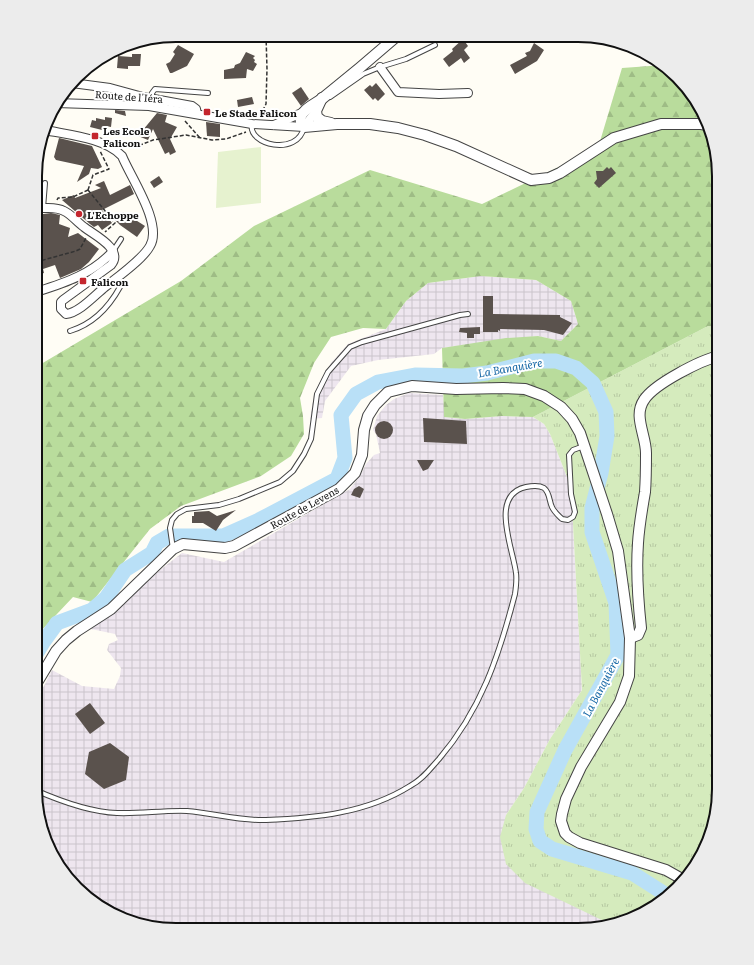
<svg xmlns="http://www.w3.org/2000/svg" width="754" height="965" viewBox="0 0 754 965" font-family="Literata,serif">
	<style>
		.industrial { fill: url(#industrial-grid) }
		.grass { fill: url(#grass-tufts) }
		.forest { fill: url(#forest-firs) }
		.pitch { fill: #e6f2cf }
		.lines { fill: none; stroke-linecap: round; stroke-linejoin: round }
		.river { stroke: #b9e0f7; stroke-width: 15 }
		.building { fill: #5a524d }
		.service-casing { stroke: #444; stroke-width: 6 }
		.minor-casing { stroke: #444; stroke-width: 10 }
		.tertiary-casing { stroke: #444; stroke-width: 12 }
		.path { stroke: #333; stroke-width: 1.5; stroke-dasharray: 4 2; stroke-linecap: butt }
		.service { stroke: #fff; stroke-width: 4 }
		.minor { stroke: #fff; stroke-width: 8 }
		.tertiary { stroke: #fff; stroke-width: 10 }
		.poi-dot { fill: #c4262e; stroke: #fff; stroke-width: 1.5 }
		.labels { text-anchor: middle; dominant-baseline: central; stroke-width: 4; stroke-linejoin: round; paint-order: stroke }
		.street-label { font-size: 10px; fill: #111; stroke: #fff }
		.poi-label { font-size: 10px; font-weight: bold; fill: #111; stroke: #fff; text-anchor: start }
		.water-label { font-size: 11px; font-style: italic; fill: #1768a6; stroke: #fff }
		.rim { fill: none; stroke: #111; stroke-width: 2 }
	</style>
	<defs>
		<pattern id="industrial-grid" width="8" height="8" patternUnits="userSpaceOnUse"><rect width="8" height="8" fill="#eee6ef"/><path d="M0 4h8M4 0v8" fill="none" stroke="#cbc4cc"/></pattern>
		<pattern id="grass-tufts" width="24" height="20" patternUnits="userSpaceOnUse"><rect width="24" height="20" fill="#d5ebbd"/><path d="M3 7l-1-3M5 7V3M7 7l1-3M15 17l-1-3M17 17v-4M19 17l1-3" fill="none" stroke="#b6c8a1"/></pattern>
		<pattern id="forest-firs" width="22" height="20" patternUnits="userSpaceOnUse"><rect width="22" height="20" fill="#b9dc9c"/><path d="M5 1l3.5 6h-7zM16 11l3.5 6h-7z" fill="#9ebc85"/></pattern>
	</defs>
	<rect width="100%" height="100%" fill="#fffdf5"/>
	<g class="industrial">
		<polygon points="481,276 536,280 571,301 578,324 561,341 538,336 442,348 434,354 378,360 351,366 325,401 322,418 310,419 314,395 331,363 348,344 386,329 406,301 428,283"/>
		<polygon points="409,393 443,395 445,417 465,419 502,416 533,417 544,424 550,434 571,487 582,690 550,739 524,788 506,815 603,921 608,923 578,930 158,929 97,906 50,852 35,789 35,697 44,686 52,670 82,686 114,689 120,676 121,668 107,650 109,644 118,640 115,634 91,629 98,622 114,613 160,570 182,553 224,562 350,489 360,476 366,464 374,455 380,453 376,434 373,430 377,416 386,405 394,399"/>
	</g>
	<polygon class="grass" points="708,326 719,327 719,798 695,868 641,915 608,923 525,883 506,864 500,837 506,815 524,788 550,739 582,690 571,487 550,434 544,424 533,417"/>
	<polygon class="forest" points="664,65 704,113 719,176 719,327 708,326 533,417 502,416 465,419 444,417 442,348 506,338 538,336 561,341 578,324 571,301 536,280 481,276 428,283 406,301 386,329 363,328 331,337 314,363 300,398 303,416 304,434 291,456 261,476 181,506 150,529 92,602 73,597 40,632 35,629 36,367 181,281 254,226 370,170 482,204 598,148 622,68"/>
	<polygon class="pitch" points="261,147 261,203 216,208 218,152"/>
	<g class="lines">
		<polyline class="river" points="35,656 44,641 57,623 92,610 106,598 125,570 152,553 157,543 169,536 223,536 259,520 337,479 345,458 341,415 356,394 378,382 415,375 463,376 487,373 534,361 556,361 576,368 593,383 606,412 607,436 601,473 592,508 592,532 616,603 618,655 565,750 537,812 536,829 540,841 552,849 632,873 665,894"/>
	</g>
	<g class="building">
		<polygon points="463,39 468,46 464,50 470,58 464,63 461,58 449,67 443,59 453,51 452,49"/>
		<polygon points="534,43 544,50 537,61 515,74 510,65 527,56 525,53 530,51"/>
		<polygon points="178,45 194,54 187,66 172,73 170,73 166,64 170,62 175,54 173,52"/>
		<polygon points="246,52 255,56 253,58 255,60 254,62 257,64 253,71 247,69 246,78 224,79 224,70 234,68 235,65 240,63"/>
		<polygon points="132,54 141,54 140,66 128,66 128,69 117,68 118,56 132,57"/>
		<polygon points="376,83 385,94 378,101 375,98 373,100 364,90 370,85 372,87"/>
		<polygon points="301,87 309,99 301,106 292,93"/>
		<polygon points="252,97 254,104 238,107 237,100"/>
		<polygon points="115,110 125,111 126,116 115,113"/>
		<polygon points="157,113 167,115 165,122 177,127 170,139 176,152 170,155 169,152 165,154 153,129 148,140 138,136"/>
		<polygon points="105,117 112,118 111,127 106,126 105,129 102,128 102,130 90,127 92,120 96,121 96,118 105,120"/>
		<polygon points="206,122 220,124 220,137 207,136"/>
		<polygon points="59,138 92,146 102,167 98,169 91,168 89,174 77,182 84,166 56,160 54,157"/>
		<polygon points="607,167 609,169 611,167 616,173 599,188 594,183 597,179 596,171 603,171"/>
		<polygon points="159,176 163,182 154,188 150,182"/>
		<polygon points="104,181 110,195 130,185 134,194 102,210 112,223 102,230 98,225 94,227 90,224 62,200 74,195 75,198 101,188 95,185"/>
		<polygon points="123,212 145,226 137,237 120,225 114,219"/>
		<polygon points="51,213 60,215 59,224 70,228 68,237 78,233 99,249 89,262 81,269 60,278 55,265 43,269 44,273 36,275 36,215"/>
		<polygon points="483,296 493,296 493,314 560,315 560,317 572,323 563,335 544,330 500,329 500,331 498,330 498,332 483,332"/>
		<polygon points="480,327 480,334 474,334 474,338 467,338 467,333 459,332 460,328"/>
		<polygon points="423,418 466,421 467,444 424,442"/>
		<circle cx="384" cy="430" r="9"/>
		<polygon points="417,460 434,460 428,469 423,471"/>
		<polygon points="359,486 364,489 360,498 351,495 354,489"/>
		<polygon points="236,510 223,520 216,531 203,523 192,523 192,516 194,516 194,512 209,511 217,516"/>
		<polygon points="90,703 105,723 90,734 75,714"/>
		<polygon points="110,743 129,757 126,780 104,789 85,774 89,752"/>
	</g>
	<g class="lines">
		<defs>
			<g id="service">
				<polyline points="330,97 363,74 380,67 406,59 435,45"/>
				<polyline points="152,99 152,93 155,89 208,93"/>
				<path d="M 252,124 C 247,145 298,157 304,127"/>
				<polyline points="36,212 43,208 45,183"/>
				<polyline points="113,251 121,239"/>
				<path d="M 70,331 C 93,324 109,307 120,287 L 116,279"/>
				<polyline points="173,549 170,528 172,520 177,514 186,509 219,505 239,499 280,482 293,471 304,454 311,439 317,394 328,372 350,347 362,342 460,315 468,314"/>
				<path d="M 35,790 C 60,801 89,812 117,813 C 140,814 164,810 187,811 C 213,813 239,821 266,820 C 316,818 367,813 410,786 C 422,780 430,769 439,759 C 481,710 499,656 515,594 C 516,587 517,580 516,573 C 513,548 489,495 526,487 C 531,486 539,485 544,488 C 550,493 549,501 552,507 C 554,512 559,516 562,519 L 568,520 L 573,517 L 575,512 L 571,494 L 569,455 L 573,450 L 584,446"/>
			</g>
			<g id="minor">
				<polyline points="380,67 398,92 439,94 468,93"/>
				<polyline points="72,83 110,88 143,97 192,106 196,109 197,114"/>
				<polyline points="56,103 149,106 252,124 304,127 316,111"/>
				<polyline points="274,125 306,111"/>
				<path d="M 43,208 C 50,208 57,207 64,211 C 71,214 77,222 84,227 C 94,235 124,249 111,265 L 63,300 L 61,302 L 61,309 L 66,314 C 79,313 95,295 105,287 C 118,277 143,259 150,246 C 163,224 131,178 122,156 C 105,138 69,135 45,130"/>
				<path d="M 36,292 C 64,283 93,274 113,251"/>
			</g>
			<g id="tertiary">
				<path d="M 397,36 C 373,57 348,78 323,98 C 317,103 308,106 303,113 C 299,118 300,122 304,127 L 337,124 L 370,124 L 398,128 L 425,135 L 456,146 L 531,180 L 549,178 L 560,173 L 614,138 L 661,124 L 701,124 L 707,125"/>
				<polyline points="322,98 316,111 317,117 322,121 331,123"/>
				<path d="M 630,638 L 638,635 L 641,628 C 638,600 636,571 638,543 C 639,526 642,509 645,492 C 646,479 646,466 646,453 C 646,435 633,416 644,400 C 654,384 701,360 719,356"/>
				<polyline points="35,686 56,651 66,640 77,631 111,609 173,549 183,544 225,548 234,546 339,489 355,473 362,455 364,430 368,416 375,405 388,392 412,386 456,389 503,388 525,389 544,396 561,407 572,419 580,433 607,514 618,551 630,638 629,676 620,702 581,767 566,799 562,814 561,821 565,833 569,837 580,843 666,870 682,879"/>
			</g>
		</defs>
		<use href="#service" class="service-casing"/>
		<use href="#minor" class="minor-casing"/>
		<use href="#tertiary" class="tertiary-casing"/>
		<g class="path">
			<polyline points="440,40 444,36"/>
			<polyline points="260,116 266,104 267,69 266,35"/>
			<polyline points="185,121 200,138"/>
			<polyline points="122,145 133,148 153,140 186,135 212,140 226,139 246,132"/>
			<polyline points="88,190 93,175 109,169 100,151"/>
			<polyline points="88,190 115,223 105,232"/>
			<polyline points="57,200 58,198 73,197 88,190"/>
			<polyline points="36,262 76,251 80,249 86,238"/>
		</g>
		<use href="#service" class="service"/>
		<use href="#minor" class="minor"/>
		<use href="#tertiary" class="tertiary"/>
	</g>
	<g class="poi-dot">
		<rect x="203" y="108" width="8" height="8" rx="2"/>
		<rect x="91" y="132" width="8" height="8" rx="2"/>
		<circle cx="79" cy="214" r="4"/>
		<rect x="79" y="277" width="8" height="8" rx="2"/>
	</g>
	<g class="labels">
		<g class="street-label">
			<text transform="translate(129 96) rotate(4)">Route de l'Iéra</text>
			<text transform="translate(304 507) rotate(-29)">Route de Levens</text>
		</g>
		<g class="poi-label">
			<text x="215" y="112">Le Stade Falicon</text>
			<text x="103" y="130">Les Ecole<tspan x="103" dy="12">Falicon</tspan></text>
			<text x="87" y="214">L'Echoppe</text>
			<text x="91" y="281">Falicon</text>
		</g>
		<g class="water-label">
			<text transform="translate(510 367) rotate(-10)">La Banquière</text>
			<text transform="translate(600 687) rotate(-62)">La Banquière</text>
		</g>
	</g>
	<path d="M0 0H754V965H0ZM176 42H578A134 134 0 0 1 712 176V789A134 134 0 0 1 578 923H176A134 134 0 0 1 42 789V176A134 134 0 0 1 176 42Z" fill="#ececec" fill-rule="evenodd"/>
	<path class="rim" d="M176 42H578A134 134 0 0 1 712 176V789A134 134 0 0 1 578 923H176A134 134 0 0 1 42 789V176A134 134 0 0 1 176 42Z"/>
</svg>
